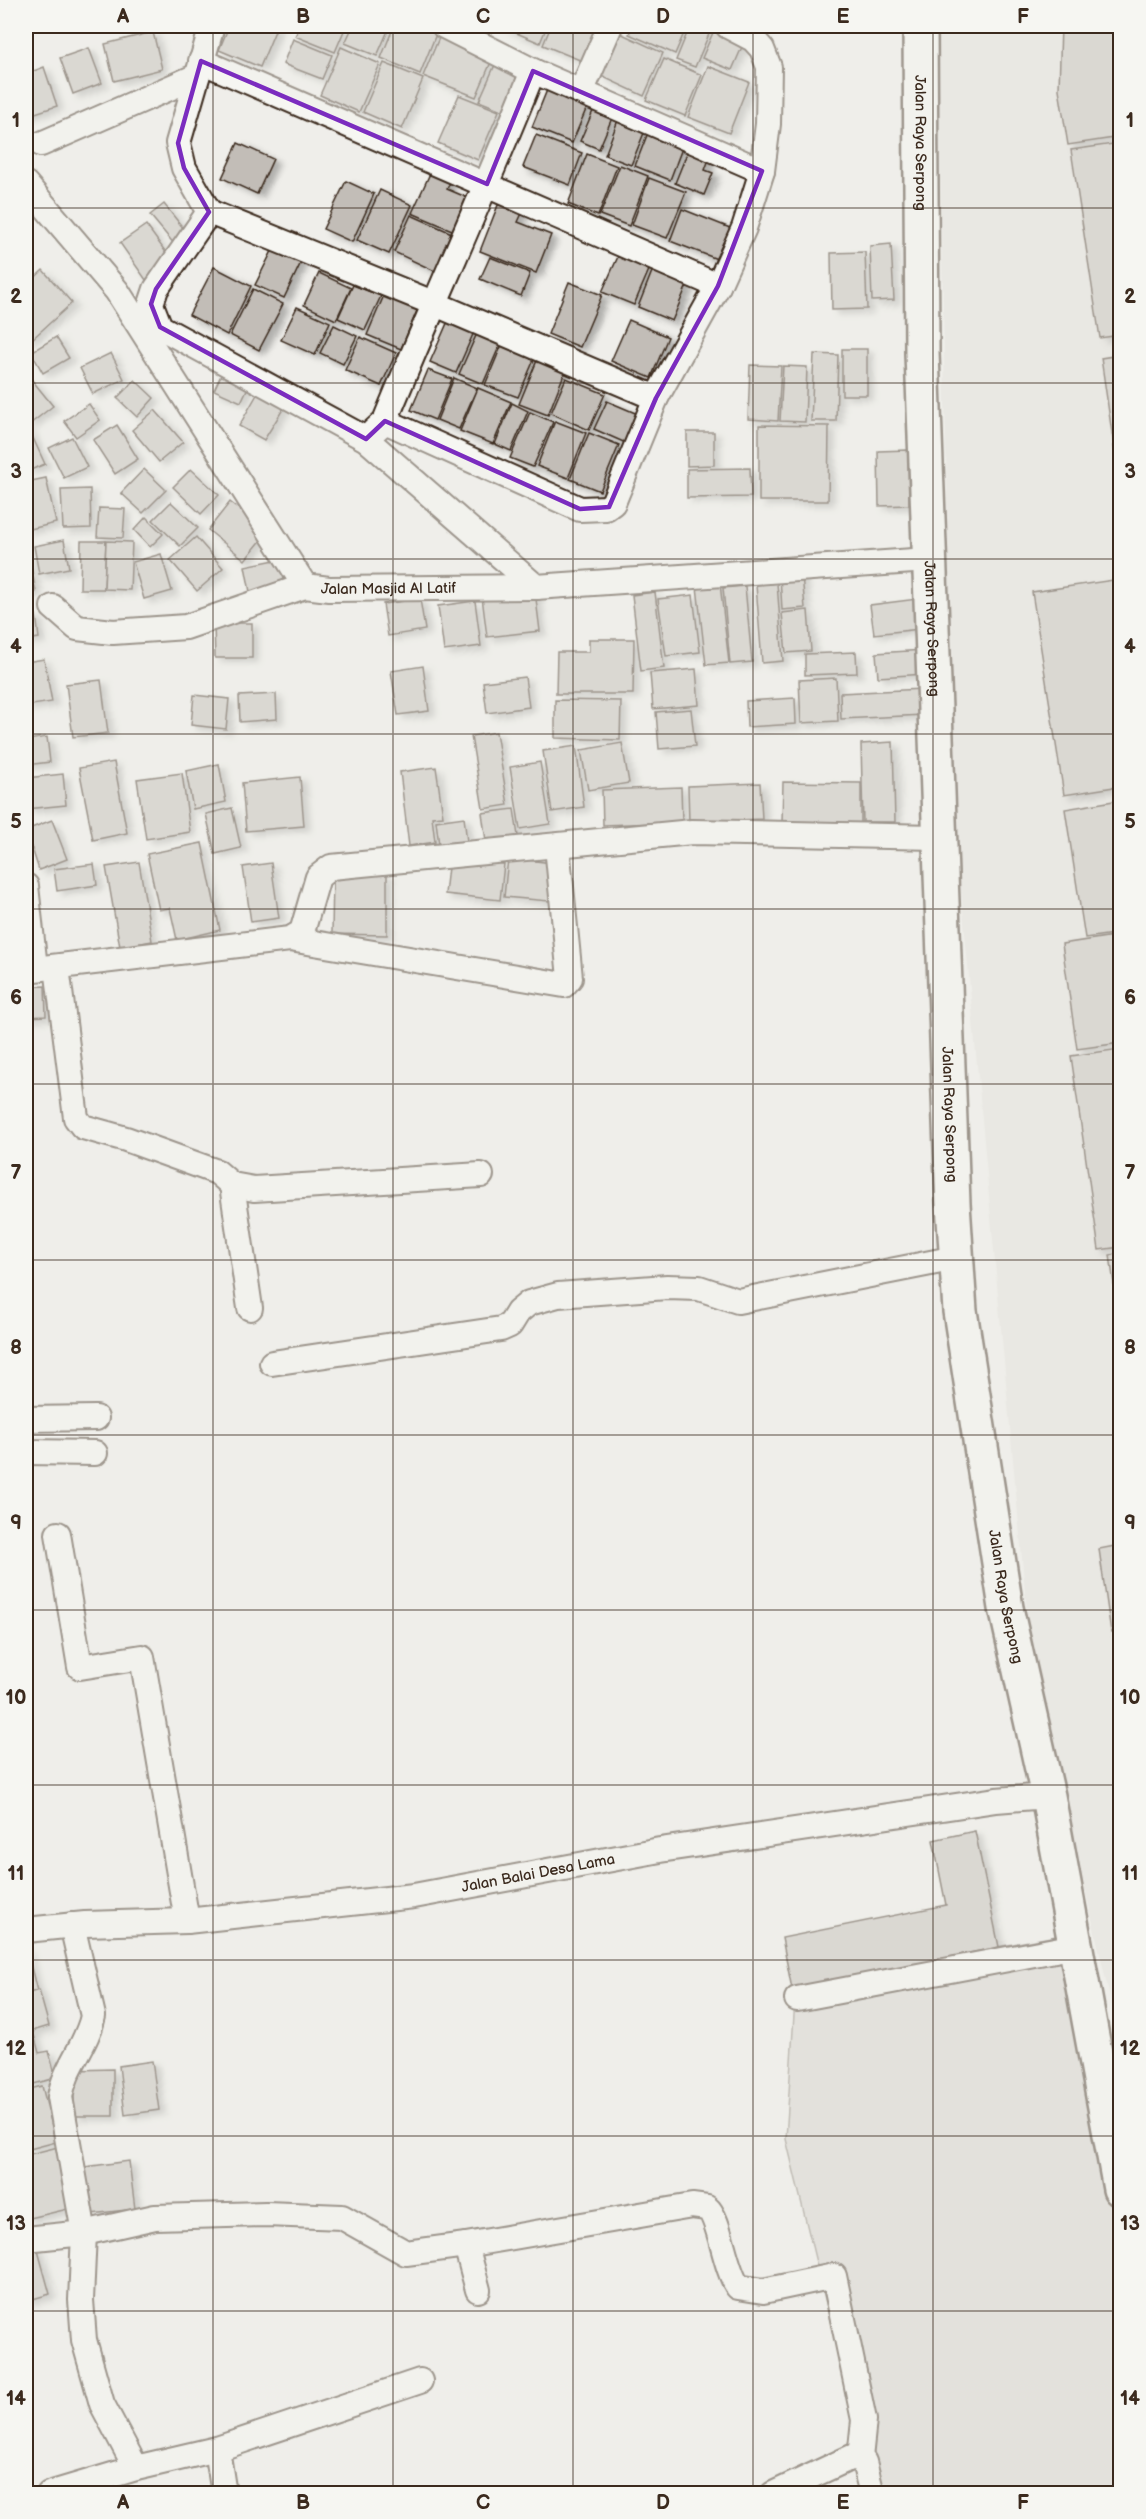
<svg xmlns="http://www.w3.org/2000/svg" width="1146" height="2519" viewBox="0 0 1146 2519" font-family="'Balsamiq Sans',sans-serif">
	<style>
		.built { fill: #e2dfdb }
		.green { fill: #d4d1cc; stroke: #887e75; stroke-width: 1.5 }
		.building { fill: #c2bdb7; stroke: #3b2a1e; stroke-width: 1.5; filter: url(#shadow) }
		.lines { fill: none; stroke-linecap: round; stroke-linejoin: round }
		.minor-casing { stroke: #3b2a1e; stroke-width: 28 }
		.secondary-casing { stroke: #3b2a1e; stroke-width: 38 }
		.minor { stroke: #f6f6f2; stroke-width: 24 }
		.secondary { stroke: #f6f6f2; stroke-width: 33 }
		.marked { fill: none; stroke: #7b2cbf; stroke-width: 4.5; stroke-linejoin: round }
		.grid { fill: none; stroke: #3b2a1e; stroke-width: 1.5; stroke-opacity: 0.55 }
		.labels { text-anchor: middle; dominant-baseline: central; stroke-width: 5; stroke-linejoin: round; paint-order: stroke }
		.street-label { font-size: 15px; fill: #3b2a1e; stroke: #f6f6f2 }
		.neatline { fill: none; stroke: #3b2a1e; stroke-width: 2 }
		.grid-label { font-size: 20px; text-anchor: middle; font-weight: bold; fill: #3b2a1e }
	</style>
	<defs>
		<filter id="shadow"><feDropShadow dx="6" dy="4" stdDeviation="3" flood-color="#0004"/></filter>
	</defs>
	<rect width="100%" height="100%" fill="#efeeea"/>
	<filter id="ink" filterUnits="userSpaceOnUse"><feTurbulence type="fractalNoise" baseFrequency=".0167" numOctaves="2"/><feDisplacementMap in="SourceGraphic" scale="12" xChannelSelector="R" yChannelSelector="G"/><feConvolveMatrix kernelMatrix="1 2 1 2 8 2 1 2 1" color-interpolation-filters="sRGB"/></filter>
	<g filter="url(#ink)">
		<polygon class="built" points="937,26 1120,26 1120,2042 1030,1646 954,812"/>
		<polygon class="green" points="1061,1935 1120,2230 1120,2493 872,2493 786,2139 796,1984"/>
		<g class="building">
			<polygon points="229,26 277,26 260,67 219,50"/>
			<polygon points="300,26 346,26 335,52 295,36"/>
			<polygon points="353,26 390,26 377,56 345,43"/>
			<polygon points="394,26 428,26 438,29 420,74 381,58"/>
			<polygon points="500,26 547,26 540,43"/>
			<polygon points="551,26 588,26 605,32 592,65 543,45"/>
			<polygon points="632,26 687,26 675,54 629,34"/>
			<polygon points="690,26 712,27 695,67 676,60"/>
			<polygon points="1061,26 1120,26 1120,137 1068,145 1059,89"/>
			<polygon points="715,28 745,40 732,70 702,58"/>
			<polygon points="153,32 162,69 114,81 105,44"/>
			<polygon points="441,33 494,55 476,97 423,76"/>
			<polygon points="620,33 663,53 644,96 601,76"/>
			<polygon points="293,39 332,55 322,79 283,64"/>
			<polygon points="341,47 380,64 359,112 320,95"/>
			<polygon points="89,48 102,83 73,94 60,58"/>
			<polygon points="498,58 528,70 509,113 479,101"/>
			<polygon points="664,59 702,75 685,116 646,100"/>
			<polygon points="384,63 423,79 402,129 363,112"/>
			<polygon points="708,66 749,82 729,133 688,117"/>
			<polygon points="44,67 57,106 26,116 26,74"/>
			<polygon points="549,85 590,100 572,143 532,127"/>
			<polygon points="459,95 499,111 478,160 438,143"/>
			<polygon points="593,111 612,118 599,149 580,141"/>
			<polygon points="621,112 648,123 631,165 605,155"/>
			<polygon points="649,130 684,143 670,180 635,166"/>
			<polygon points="536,135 582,153 570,185 523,167"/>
			<polygon points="238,143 273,159 257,194 222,178"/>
			<polygon points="691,143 712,151 705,170 713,173 704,195 675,183"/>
			<polygon points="1120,143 1120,335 1100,338 1071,150"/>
			<polygon points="587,154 617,166 598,216 568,204"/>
			<polygon points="620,165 648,176 629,226 600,215"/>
			<polygon points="432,169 452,178 447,189 473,200 459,233 412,213"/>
			<polygon points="649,178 686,192 667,238 632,225"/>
			<polygon points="346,181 374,194 352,242 323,229"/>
			<polygon points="380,190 412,205 389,254 357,240"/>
			<polygon points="500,200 524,209 518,222 551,235 536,273 480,251"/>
			<polygon points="164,204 188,234 175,245 150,215"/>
			<polygon points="682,209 730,228 717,259 670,241"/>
			<polygon points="411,215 456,235 439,273 394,252"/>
			<polygon points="146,225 173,262 146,280 120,243"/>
			<polygon points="276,243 304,256 284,298 255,285"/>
			<polygon points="891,244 894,300 872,301 870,246"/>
			<polygon points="621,250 652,263 634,305 602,292"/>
			<polygon points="865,252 867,309 832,310 831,253"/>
			<polygon points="490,257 530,273 521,296 480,279"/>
			<polygon points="655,264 690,278 672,321 638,307"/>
			<polygon points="214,267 251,286 227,335 189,315"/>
			<polygon points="43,270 72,303 30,341 26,336 26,286"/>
			<polygon points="319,273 351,288 336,320 304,305"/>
			<polygon points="569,282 602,295 580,347 548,334"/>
			<polygon points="353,285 381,296 365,330 338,318"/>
			<polygon points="253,289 283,304 259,350 230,335"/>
			<polygon points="385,293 419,306 401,349 367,335"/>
			<polygon points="297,307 330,322 315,355 281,340"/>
			<polygon points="629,320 668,337 651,378 611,361"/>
			<polygon points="448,321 474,332 456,373 430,362"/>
			<polygon points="334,325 357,336 343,364 320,353"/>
			<polygon points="478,331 502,340 483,384 459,374"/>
			<polygon points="56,337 69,358 43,373 31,352"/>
			<polygon points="360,337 396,353 381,386 345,370"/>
			<polygon points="503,342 536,355 518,397 485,385"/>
			<rect x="842" y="349" width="25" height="46"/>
			<polygon points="111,353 124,379 93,394 80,368"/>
			<polygon points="814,354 838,355 836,421 811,421"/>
			<polygon points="1120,355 1120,488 1101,358"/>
			<polygon points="538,358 566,369 548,415 519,404"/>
			<polygon points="750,365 781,366 778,421 748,419"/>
			<polygon points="783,366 807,367 805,422 780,421"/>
			<polygon points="428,370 452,379 435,420 411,410"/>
			<polygon points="222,373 249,385 241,402 214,390"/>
			<polygon points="454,378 477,388 459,429 437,420"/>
			<polygon points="566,378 605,394 589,430 551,413"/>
			<polygon points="32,380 53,406 30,424 26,418 26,386"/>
			<polygon points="135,380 154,398 137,417 117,398"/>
			<polygon points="478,388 511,402 493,444 460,431"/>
			<polygon points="259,391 285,406 264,440 239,426"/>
			<polygon points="607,401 640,415 628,444 594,429"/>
			<polygon points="512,403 528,411 511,451 495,444"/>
			<polygon points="89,404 100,420 76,437 64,421"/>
			<polygon points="155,410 183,442 159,462 132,430"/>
			<polygon points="530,412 553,422 533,467 510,458"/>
			<polygon points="555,421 586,433 568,478 537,466"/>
			<polygon points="27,425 45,464 28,471 26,466"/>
			<polygon points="117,425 138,459 115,474 93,440"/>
			<polygon points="759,425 829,426 828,501 759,501"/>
			<polygon points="687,432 714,432 714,465 687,466"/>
			<polygon points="589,433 619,445 600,491 570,479"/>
			<polygon points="72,437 87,467 64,478 49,448"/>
			<polygon points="908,450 909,505 879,506 878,451"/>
			<polygon points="750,468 751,497 687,498 687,469"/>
			<polygon points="144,469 166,490 143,513 121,493"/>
			<polygon points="191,469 219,495 201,514 173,487"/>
			<polygon points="46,478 56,523 26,530 26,482"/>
			<polygon points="90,489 91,528 63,529 61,490"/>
			<polygon points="171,502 198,528 180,546 153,520"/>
			<polygon points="230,502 268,532 245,560 208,530"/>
			<polygon points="99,508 125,509 123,538 97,537"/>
			<polygon points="146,517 163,534 150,547 134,530"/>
			<polygon points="196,537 223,568 197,591 170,560"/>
			<polygon points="26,540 36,592 26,594"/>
			<polygon points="64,540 69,568 39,574 34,546"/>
			<polygon points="81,541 106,541 104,589 80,589"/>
			<polygon points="106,541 132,542 130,590 104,589"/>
			<polygon points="161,554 172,591 144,599 133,562"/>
			<polygon points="280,559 286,590 251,597 245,566"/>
			<polygon points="719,575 729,663 706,665 696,578"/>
			<polygon points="802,575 805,608 782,610 780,576"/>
			<polygon points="1120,579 1120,786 1064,795 1032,592"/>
			<polygon points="777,583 783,661 762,663 756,585"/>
			<polygon points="745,586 752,662 730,664 723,588"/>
			<polygon points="535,591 540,631 487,637 482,597"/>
			<polygon points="655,592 664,668 641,671 632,595"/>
			<polygon points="693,595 700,652 666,656 658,599"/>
			<polygon points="420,599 425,630 388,636 383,604"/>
			<polygon points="917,599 920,629 874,634 870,605"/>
			<polygon points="475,601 481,646 444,651 438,606"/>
			<polygon points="808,610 811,651 786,653 782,613"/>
			<polygon points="36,615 39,638 26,640 26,617"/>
			<polygon points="214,623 252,623 252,658 215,658"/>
			<polygon points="589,639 634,639 633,694 556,694 557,652 589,652"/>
			<polygon points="924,650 926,674 878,677 876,653"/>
			<polygon points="856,652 857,673 805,675 805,654"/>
			<polygon points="44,659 52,702 26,706 26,662"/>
			<polygon points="423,666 429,711 398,715 391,671"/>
			<polygon points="696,669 699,705 653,709 650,673"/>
			<polygon points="525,677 529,707 487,713 483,682"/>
			<polygon points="836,678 838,721 801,723 799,680"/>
			<polygon points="101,680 108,733 73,737 66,684"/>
			<polygon points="923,689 924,715 841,719 840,693"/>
			<polygon points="276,694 277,719 240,722 239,696"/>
			<polygon points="194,695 229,699 226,729 191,725"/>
			<polygon points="795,698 796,724 747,727 746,701"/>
			<polygon points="555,700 621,701 620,740 555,738"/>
			<polygon points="691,709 695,746 659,749 656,712"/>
			<polygon points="496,732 508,805 483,809 471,736"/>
			<polygon points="47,737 50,762 26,765 26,740"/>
			<polygon points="893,742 895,822 863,822 861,744"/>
			<polygon points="622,743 629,783 588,790 581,750"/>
			<polygon points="576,746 584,807 552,812 543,751"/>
			<polygon points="114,762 127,833 93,840 79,768"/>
			<polygon points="540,762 550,824 520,829 510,767"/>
			<polygon points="219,764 226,802 193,809 186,771"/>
			<polygon points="436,767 443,816 432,817 435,842 409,846 400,772"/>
			<polygon points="182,773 190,832 146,839 137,779"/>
			<polygon points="63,774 66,805 26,809 26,778"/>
			<polygon points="300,777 304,826 246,831 242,783"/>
			<polygon points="783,782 861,783 861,823 782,823"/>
			<polygon points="760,783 762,819 689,822 688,786"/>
			<polygon points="681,787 682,822 603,825 602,790"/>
			<polygon points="1120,800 1120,933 1085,938 1065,809"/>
			<polygon points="232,808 241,848 215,854 206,814"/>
			<polygon points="514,809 518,836 486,841 482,813"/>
			<polygon points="464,817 467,842 439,845 436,821"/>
			<polygon points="52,820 67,859 39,870 26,830"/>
			<polygon points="202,843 220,930 177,940 170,908 159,910 147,854"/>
			<polygon points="449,858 504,864 500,900 445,894"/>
			<polygon points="508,858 553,863 549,901 504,897"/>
			<polygon points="139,862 152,941 120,947 106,867"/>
			<polygon points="271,863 279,918 251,922 243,867"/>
			<polygon points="94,864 97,885 57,891 54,869"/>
			<polygon points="333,874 387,874 387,935 332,934"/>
			<polygon points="1120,935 1120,1043 1077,1049 1062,944"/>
			<polygon points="45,986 46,1016 26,1017 26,987"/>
			<polygon points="1120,1049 1120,1247 1099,1250 1071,1056"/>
			<polygon points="1120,1253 1120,1329 1110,1255"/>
			<polygon points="1120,1545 1120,1631 1111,1632 1099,1549"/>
			<polygon points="975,1831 999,1947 792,1989 782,1938 946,1905 933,1840"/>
			<polygon points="26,1947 37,1991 26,1994"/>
			<polygon points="39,1990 49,2026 26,2033 26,1994"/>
			<polygon points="33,2031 39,2053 49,2051 56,2078 26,2086 26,2033"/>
			<polygon points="152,2061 159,2110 125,2115 119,2066"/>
			<polygon points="113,2069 113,2116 74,2116 74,2070"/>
			<polygon points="42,2086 56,2142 26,2150 26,2090"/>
			<polygon points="58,2147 72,2208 26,2219 26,2155"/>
			<polygon points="129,2161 135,2209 91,2214 85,2167"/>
			<polygon points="37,2247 50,2294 26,2301 26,2250"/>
		</g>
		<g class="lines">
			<defs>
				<g id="minor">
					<polyline points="212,26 178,143 184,168 209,212 156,289 151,304 160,327 366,439 536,587"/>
					<polyline points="444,26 533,71 762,171"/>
					<polyline points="201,61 718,286"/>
					<polyline points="582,90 610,26"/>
					<polyline points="41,144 197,76"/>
					<path id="s1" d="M 26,184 L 117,291 L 305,586 L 329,589 L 536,587 L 928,560"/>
					<polyline points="209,212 433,303 656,398"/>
					<polyline points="385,421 580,509 606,508 613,503 656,398 718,286 744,228 762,171 768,124 769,67 762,49 753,39 728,26"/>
					<path d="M 374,431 L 385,421 C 433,304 486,189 533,71"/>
					<polyline points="53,607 77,628 113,632 186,627 305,586"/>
					<polyline points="26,886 35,968"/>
					<polyline points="290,939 564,985 570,978 557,846"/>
					<polyline points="57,967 76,1118 83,1127 126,1139 217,1172 232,1185 254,1189 481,1175"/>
					<polyline points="26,970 290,939 302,932 318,877 331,867 692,832 937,837"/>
					<polyline points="232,1185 250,1308"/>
					<polyline points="272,1363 501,1329 510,1325 518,1312 529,1303 558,1295 667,1287 699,1288 738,1301 956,1258"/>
					<polyline points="26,1419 96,1418"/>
					<polyline points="26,1452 95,1453"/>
					<polyline points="58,1534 80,1667 142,1657 187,1921"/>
					<path d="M 72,1925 L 93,2016 C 87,2045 65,2067 60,2097 L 84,2233 L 81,2300 L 84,2340 L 102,2404 L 136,2468"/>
					<path id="s2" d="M 26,1930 L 85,1924 L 187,1921 L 414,1896 L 660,1850 L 996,1800 L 1048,1796"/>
					<polyline points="797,1999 1076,1946"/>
					<path d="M 26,2239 L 84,2233 L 155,2217 L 266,2214 L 342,2217 L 406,2253 L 466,2245 L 692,2206 L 707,2208 C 720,2218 724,2267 738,2287 L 763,2291 L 834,2276 L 864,2420 L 860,2458"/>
					<polyline points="466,2245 478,2290"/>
					<polyline points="217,2449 224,2494"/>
					<polyline points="49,2494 136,2468 217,2449 420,2381"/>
					<polyline points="773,2494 852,2457 864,2462 872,2494"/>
				</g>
				<g id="secondary">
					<path id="s3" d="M 920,26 L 922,353 L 953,1204 L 960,1311 L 1006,1608 L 1048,1796 L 1120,2189"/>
				</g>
			</defs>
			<use href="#minor" class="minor-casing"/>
			<use href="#secondary" class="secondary-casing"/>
			<use href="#minor" class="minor"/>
			<use href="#secondary" class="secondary"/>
		</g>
	</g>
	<path d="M0 0H1146V2519H0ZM 201,61 L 487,184 L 533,71 L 762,171 L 718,286 L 656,398 L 609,507 L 580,509 L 385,421 L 366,439 L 160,327 L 151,304 L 156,289 L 209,212 L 184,168 L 178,143 Z" fill="#efeeea" fill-opacity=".55" fill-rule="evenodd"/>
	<path class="marked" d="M 201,61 L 487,184 L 533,71 L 762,171 L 718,286 L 656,398 L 609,507 L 580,509 L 385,421 L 366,439 L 160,327 L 151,304 L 156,289 L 209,212 L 184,168 L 178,143 Z"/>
	<path class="grid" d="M 213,26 L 213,2494M 393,26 L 393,2494M 573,26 L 573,2494M 753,26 L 753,2494M 933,26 L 933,2494M 26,208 L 1120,208M 26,383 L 1120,383M 26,559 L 1120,559M 26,734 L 1120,734M 26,909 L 1120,909M 26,1084 L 1120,1084M 26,1260 L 1120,1260M 26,1435 L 1120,1435M 26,1610 L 1120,1610M 26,1785 L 1120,1785M 26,1960 L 1120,1960M 26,2136 L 1120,2136M 26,2311 L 1120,2311"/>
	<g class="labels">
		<g class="street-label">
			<text stroke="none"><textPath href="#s3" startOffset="117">Jalan Raya Serpong</textPath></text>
			<text stroke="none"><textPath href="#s1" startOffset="574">Jalan Masjid Al Latif</textPath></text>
			<text stroke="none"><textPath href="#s3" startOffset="603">Jalan Raya Serpong</textPath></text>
			<text stroke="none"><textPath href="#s3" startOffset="1089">Jalan Raya Serpong</textPath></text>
			<text stroke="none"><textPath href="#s3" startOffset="1575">Jalan Raya Serpong</textPath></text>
			<text stroke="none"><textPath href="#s2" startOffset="516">Jalan Balai Desa Lama</textPath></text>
		</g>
	</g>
	<rect width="1146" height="2519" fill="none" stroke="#f6f6f2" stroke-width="66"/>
	<rect x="33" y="33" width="1080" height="2453" class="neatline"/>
	<g class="grid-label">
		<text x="123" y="23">A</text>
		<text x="303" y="23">B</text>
		<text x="483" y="23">C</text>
		<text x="663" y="23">D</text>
		<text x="843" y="23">E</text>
		<text x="1023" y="23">F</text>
		<text x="16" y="127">1</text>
		<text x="1130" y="127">1</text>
		<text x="16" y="303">2</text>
		<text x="1130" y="303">2</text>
		<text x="16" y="478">3</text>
		<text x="1130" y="478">3</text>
		<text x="16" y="653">4</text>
		<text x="1130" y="653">4</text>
		<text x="16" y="828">5</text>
		<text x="1130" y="828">5</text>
		<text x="16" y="1004">6</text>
		<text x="1130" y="1004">6</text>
		<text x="16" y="1179">7</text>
		<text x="1130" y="1179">7</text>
		<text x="16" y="1354">8</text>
		<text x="1130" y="1354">8</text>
		<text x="16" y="1529">9</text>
		<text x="1130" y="1529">9</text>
		<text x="16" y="1704">10</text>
		<text x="1130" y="1704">10</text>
		<text x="16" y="1880">11</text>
		<text x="1130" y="1880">11</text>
		<text x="16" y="2055">12</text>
		<text x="1130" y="2055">12</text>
		<text x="16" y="2230">13</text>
		<text x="1130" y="2230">13</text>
		<text x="16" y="2405">14</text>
		<text x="1130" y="2405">14</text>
		<text x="123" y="2509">A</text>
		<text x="303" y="2509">B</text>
		<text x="483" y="2509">C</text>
		<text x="663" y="2509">D</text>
		<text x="843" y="2509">E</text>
		<text x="1023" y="2509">F</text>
	</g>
</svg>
